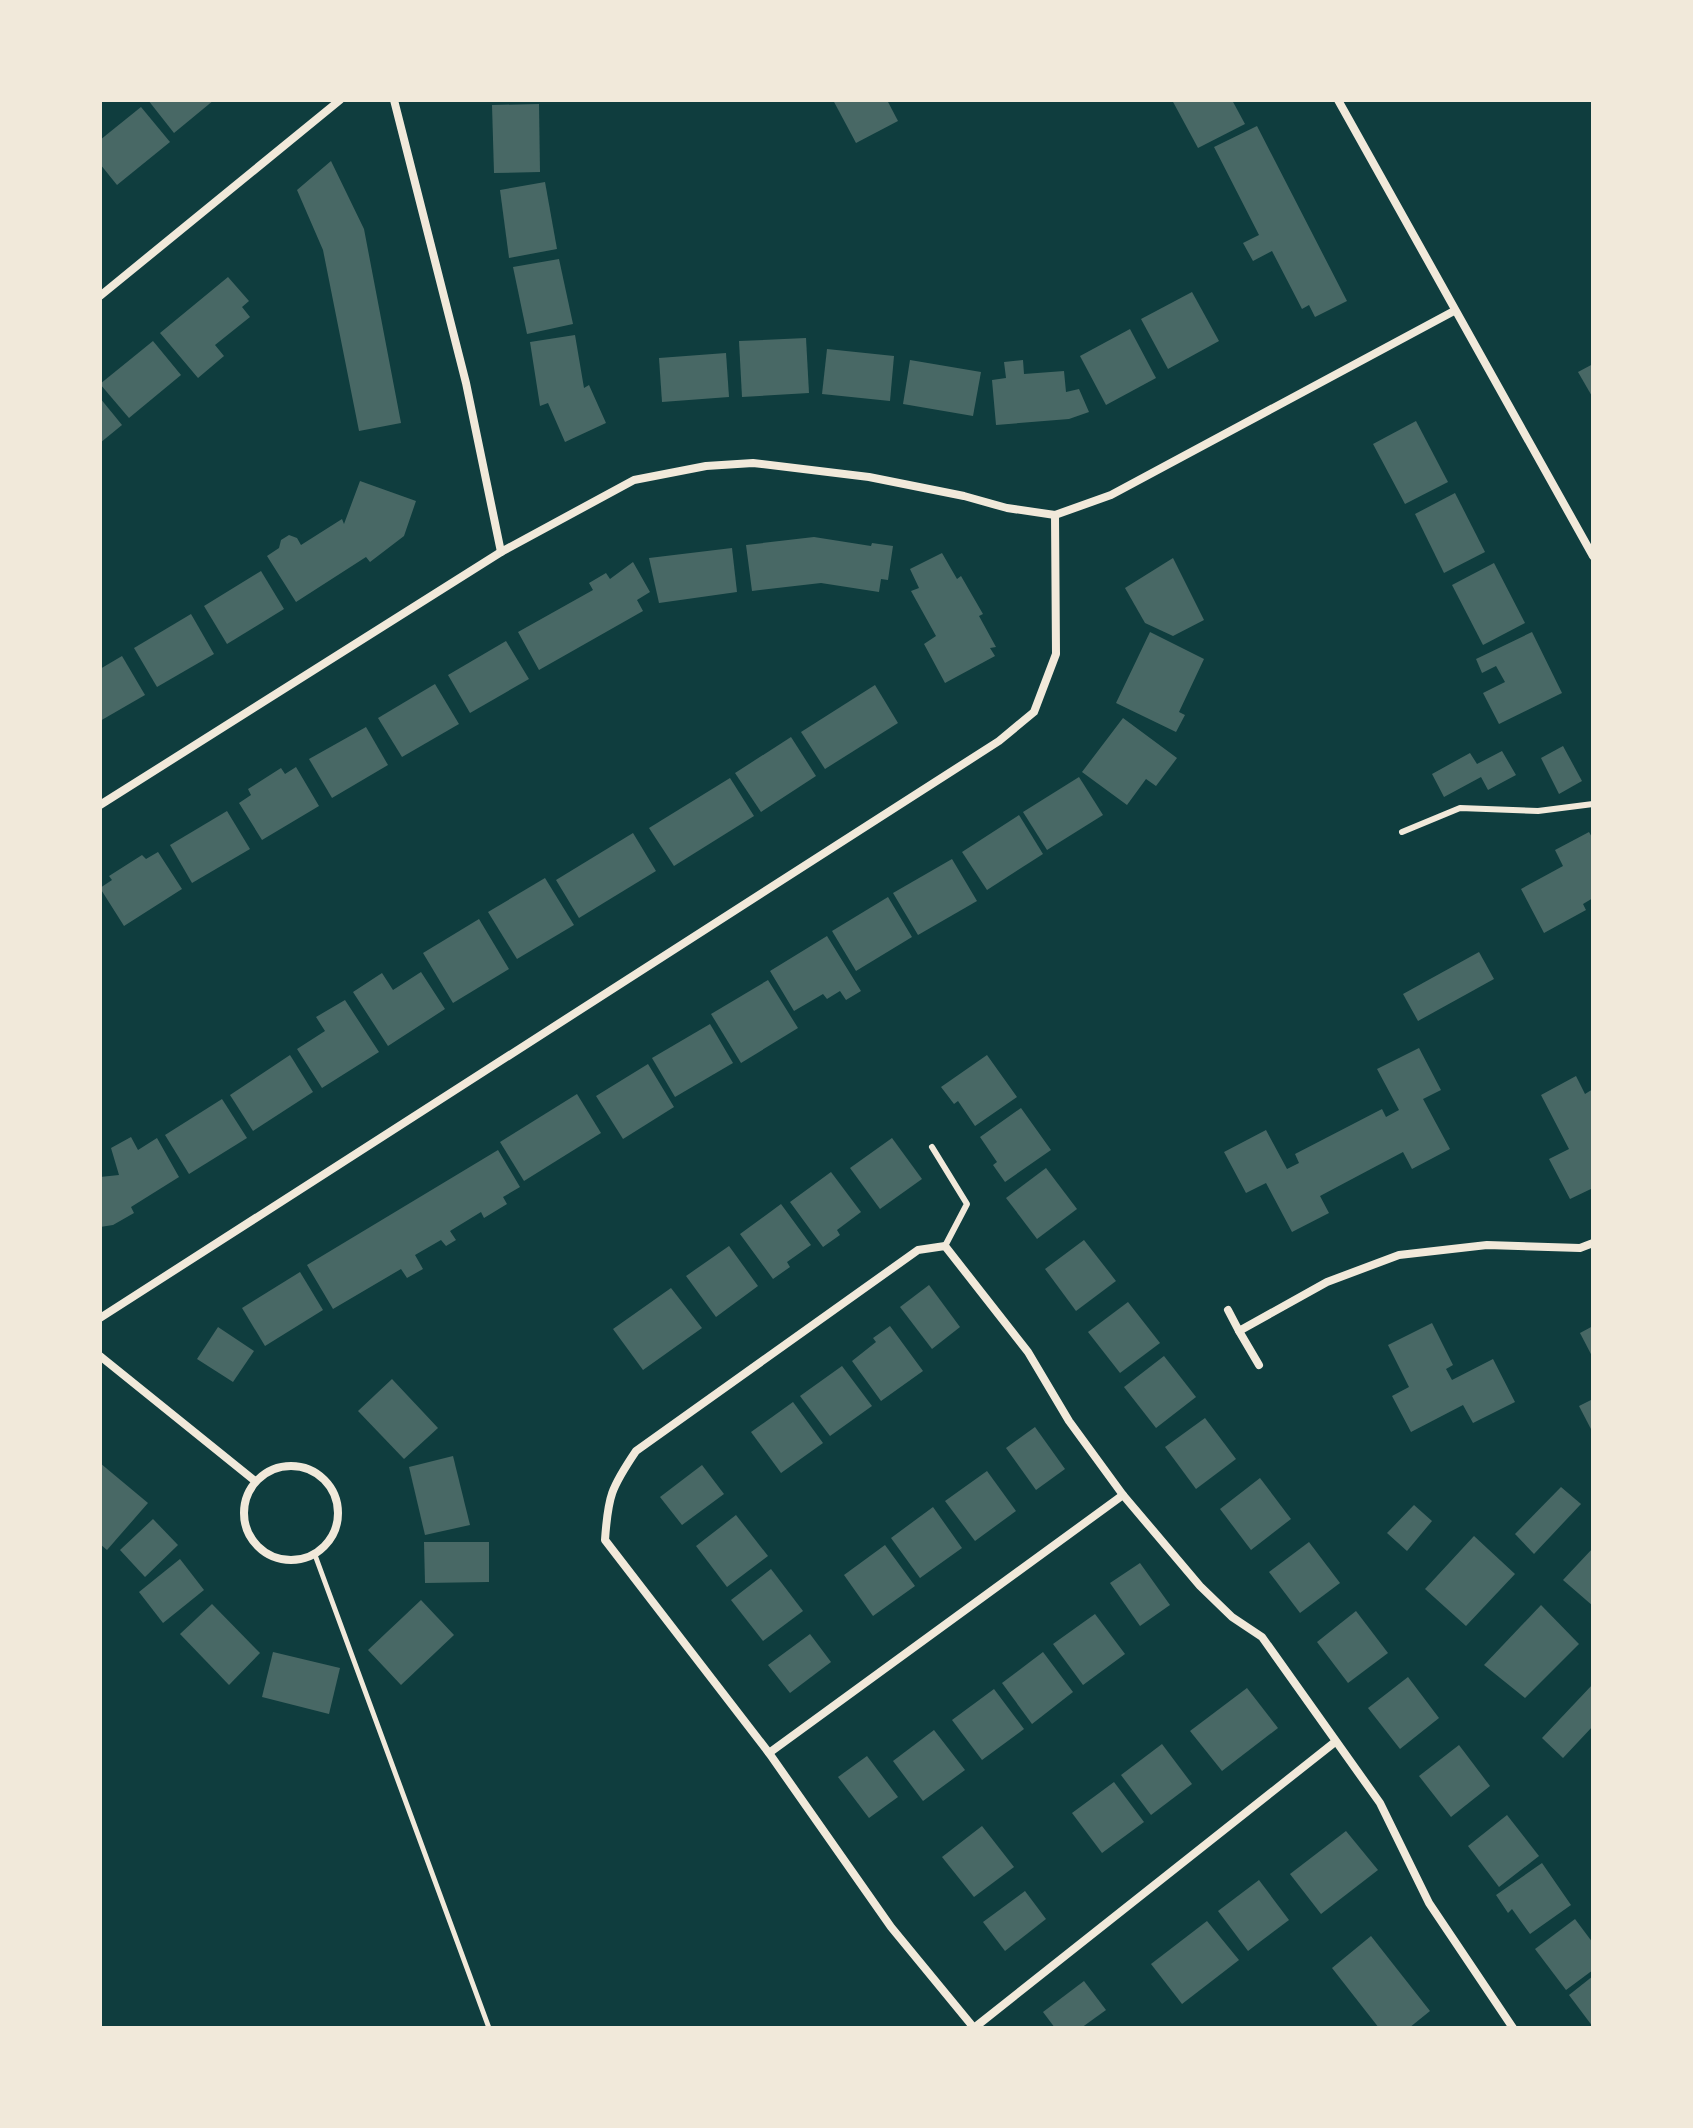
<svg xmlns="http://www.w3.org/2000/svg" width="1693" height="2128" viewBox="0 0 1693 2128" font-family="Karla,sans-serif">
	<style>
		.building { fill: #486865 }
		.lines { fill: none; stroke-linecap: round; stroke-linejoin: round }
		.path { stroke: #f1e9da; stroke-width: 5 }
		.service { stroke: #f1e9da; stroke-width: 6 }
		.minor { stroke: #f1e9da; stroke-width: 8 }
	</style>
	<rect width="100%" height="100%" fill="#0f3d3e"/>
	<g class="building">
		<polygon points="148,100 214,100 174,133"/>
		<polygon points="833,100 887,100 898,121 856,143"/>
		<polygon points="1172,100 1232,100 1245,124 1198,148"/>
		<polygon points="539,104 540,172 494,173 492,105"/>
		<polygon points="141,107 170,142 117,185 100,164 100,140"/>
		<polygon points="1257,126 1347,301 1315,317 1309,305 1302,309 1272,251 1253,261 1243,243 1259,235 1214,147"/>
		<polygon points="331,161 364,229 401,423 359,431 323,250 297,190"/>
		<polygon points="545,182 557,249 509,258 500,190"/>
		<polygon points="559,259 573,324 527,334 513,267"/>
		<polygon points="228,277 249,301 242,307 250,317 215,345 224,356 198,378 160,333"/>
		<polygon points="1192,292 1219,341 1168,369 1141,319"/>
		<polygon points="1130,329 1156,378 1106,405 1080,356"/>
		<polygon points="575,335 584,388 589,385 606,423 565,442 548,403 540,406 530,342"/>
		<polygon points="806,338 809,393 742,397 739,341"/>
		<polygon points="153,341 181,375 129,418 100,384"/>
		<polygon points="827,349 894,356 890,401 822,394"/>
		<polygon points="726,353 729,397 662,402 659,358"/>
		<polygon points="910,360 981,372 973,416 903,404"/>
		<polygon points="1023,360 1024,374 1064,371 1066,392 1079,389 1089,412 1069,419 996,425 992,380 1006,378 1004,362"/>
		<polygon points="1593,364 1593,398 1578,372"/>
		<polygon points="100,398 122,425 100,443"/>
		<polygon points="1416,421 1448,482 1405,504 1373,444"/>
		<polygon points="360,481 416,501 404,536 370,562 366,557 296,602 267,556 279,548 281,540 289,535 297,538 301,545 342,519 344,524"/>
		<polygon points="1455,493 1485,552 1444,573 1415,514"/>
		<polygon points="814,537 871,546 872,543 893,546 888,580 881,579 879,592 821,583 752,591 746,545"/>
		<polygon points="732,548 737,592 659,603 649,558"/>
		<polygon points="942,553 957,579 961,576 983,614 979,616 996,647 990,648 995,656 945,683 924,644 936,636 911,591 919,588 910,569"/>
		<polygon points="1173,558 1204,620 1173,636 1145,623 1125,588"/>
		<polygon points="633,562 650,592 637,600 643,611 539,670 518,632 593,590 589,583 606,573 610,579"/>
		<polygon points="1494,563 1525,623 1483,645 1452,585"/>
		<polygon points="261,571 284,609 227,644 204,606"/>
		<polygon points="191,614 214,654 157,687 134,648"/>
		<polygon points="1150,632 1204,659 1179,712 1185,715 1176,732 1116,703"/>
		<polygon points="1532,632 1562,693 1499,724 1483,693 1505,682 1496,666 1482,673 1476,659"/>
		<polygon points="506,641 529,679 470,713 448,675"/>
		<polygon points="122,656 145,695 100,721 100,669"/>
		<polygon points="435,684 459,724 402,757 378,718"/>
		<polygon points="875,685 898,723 825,769 801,732"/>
		<polygon points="1123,718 1177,758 1156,786 1146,779 1127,805 1082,772"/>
		<polygon points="366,727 388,765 332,798 309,759"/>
		<polygon points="791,737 816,776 761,812 735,773"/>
		<polygon points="1563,746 1582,781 1559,794 1541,758"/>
		<polygon points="1502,751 1516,775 1488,790 1481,777 1444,797 1432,774 1470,753 1477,764"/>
		<polygon points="296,767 319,806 262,840 239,803 251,795 248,789 281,768 285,774"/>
		<polygon points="1079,777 1103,815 1047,850 1023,812"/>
		<polygon points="730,778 754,816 674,866 649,828"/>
		<polygon points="227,811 250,849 192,883 170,845"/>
		<polygon points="1019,815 1043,854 987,890 962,852"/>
		<polygon points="1589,832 1593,839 1593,898 1583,904 1586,910 1544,933 1521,889 1563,866 1555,850"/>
		<polygon points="633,833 656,871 579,918 556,880"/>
		<polygon points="158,852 182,889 124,926 100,888 112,880 109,876 142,855 146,859"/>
		<polygon points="952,859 977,901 918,935 893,893"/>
		<polygon points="545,878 574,925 517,959 488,912"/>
		<polygon points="888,897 912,937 856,971 832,931"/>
		<polygon points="479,919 509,969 453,1003 423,953"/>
		<polygon points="827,936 861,991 846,1000 840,991 827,999 823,994 794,1011 770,971"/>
		<polygon points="1479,952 1494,979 1418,1021 1403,994"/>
		<polygon points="421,972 445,1009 388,1046 353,992 382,973 393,990"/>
		<polygon points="768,980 798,1028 741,1063 711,1014"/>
		<polygon points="345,1000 379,1052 322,1088 297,1049 325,1031 316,1017"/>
		<polygon points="710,1024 733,1063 675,1097 652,1058"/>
		<polygon points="1419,1048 1441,1090 1423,1099 1450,1149 1412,1169 1403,1152 1320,1196 1329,1213 1292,1232 1266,1183 1246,1193 1224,1152 1266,1130 1287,1169 1299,1163 1295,1154 1382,1109 1386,1117 1399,1110 1377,1069"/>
		<polygon points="290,1055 313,1092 253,1131 230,1095"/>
		<polygon points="987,1055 1017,1097 975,1126 958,1101 954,1104 941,1087"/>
		<polygon points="648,1064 674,1107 623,1139 596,1096"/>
		<polygon points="1576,1076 1585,1094 1593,1089 1593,1188 1570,1199 1549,1159 1569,1149 1541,1095"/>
		<polygon points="577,1094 601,1133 524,1181 500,1142"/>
		<polygon points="222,1099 247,1138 189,1174 165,1135"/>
		<polygon points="1021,1108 1051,1150 1005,1182 993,1165 997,1162 980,1137"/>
		<polygon points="131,1137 138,1150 157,1138 179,1177 131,1207 134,1213 113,1225 100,1227 100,1177 119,1175 111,1148"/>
		<polygon points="892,1138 922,1179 880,1209 850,1168"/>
		<polygon points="498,1150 520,1187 503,1197 507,1204 484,1218 481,1212 450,1231 456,1240 446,1246 441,1240 415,1255 423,1269 407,1278 401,1269 333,1309 307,1265"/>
		<polygon points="1046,1168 1077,1209 1037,1239 1006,1198"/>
		<polygon points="831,1172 861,1212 837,1230 840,1235 823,1247 790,1202"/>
		<polygon points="781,1204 811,1245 787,1262 790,1267 773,1279 740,1234"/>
		<polygon points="1084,1240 1116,1281 1076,1311 1045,1269"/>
		<polygon points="729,1246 758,1286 716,1317 686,1276"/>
		<polygon points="300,1272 323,1310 265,1346 242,1308"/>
		<polygon points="929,1285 960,1327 932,1349 900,1307"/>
		<polygon points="671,1288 702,1328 643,1370 613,1329"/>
		<polygon points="1128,1302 1160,1343 1120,1373 1088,1332"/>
		<polygon points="1432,1323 1453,1365 1446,1369 1452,1380 1493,1359 1515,1402 1473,1423 1463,1405 1411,1432 1392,1396 1409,1387 1388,1345"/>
		<polygon points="890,1326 923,1371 881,1401 852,1361 876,1342 873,1338"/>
		<polygon points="1593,1326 1593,1358 1580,1333"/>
		<polygon points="218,1327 254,1351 233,1382 197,1359"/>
		<polygon points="1164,1356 1196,1397 1156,1428 1124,1387"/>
		<polygon points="842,1366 872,1406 830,1436 800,1396"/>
		<polygon points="392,1379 438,1428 404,1459 358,1411"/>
		<polygon points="1593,1399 1593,1433 1579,1406"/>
		<polygon points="793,1402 823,1443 781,1473 751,1432"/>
		<polygon points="1205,1418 1236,1459 1196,1489 1165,1447"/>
		<polygon points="1035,1427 1065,1469 1036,1490 1006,1448"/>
		<polygon points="453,1456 470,1525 425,1535 409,1467"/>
		<polygon points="100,1463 148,1503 107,1550 100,1544"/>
		<polygon points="702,1465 724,1494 682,1525 660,1497"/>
		<polygon points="987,1471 1016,1511 975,1541 945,1501"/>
		<polygon points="1260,1478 1291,1519 1251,1550 1220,1509"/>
		<polygon points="1561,1487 1581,1504 1534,1554 1515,1534"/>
		<polygon points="1414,1505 1432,1521 1407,1551 1387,1533"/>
		<polygon points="933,1507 962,1548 920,1578 891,1538"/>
		<polygon points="736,1515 768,1556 727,1587 696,1546"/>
		<polygon points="153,1519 178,1545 145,1577 120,1550"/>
		<polygon points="1474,1536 1515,1574 1466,1626 1425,1589"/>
		<polygon points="424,1542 489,1542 489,1582 425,1583"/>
		<polygon points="1309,1542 1340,1583 1300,1613 1269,1572"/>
		<polygon points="885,1545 915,1586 873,1616 844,1575"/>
		<polygon points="1593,1548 1593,1606 1563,1580"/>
		<polygon points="180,1559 204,1590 163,1623 139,1592"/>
		<polygon points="1140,1563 1170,1605 1140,1626 1110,1583"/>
		<polygon points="771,1569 803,1611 763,1641 731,1600"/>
		<polygon points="421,1600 454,1635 401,1685 368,1650"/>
		<polygon points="212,1604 260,1653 229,1685 180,1634"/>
		<polygon points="1541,1605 1579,1644 1525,1698 1484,1665"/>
		<polygon points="1356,1611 1388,1653 1348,1683 1317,1642"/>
		<polygon points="1095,1614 1125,1654 1083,1685 1053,1644"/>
		<polygon points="810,1634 831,1662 790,1693 768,1665"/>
		<polygon points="273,1652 340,1668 329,1714 262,1697"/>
		<polygon points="1043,1652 1073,1692 1032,1724 1002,1683"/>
		<polygon points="1408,1677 1439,1718 1400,1749 1368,1708"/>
		<polygon points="1593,1684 1593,1726 1563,1758 1542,1738"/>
		<polygon points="1247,1688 1278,1728 1222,1771 1190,1731"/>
		<polygon points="994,1689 1024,1729 982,1760 952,1720"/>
		<polygon points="934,1730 965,1770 923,1801 893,1761"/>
		<polygon points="1162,1744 1192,1784 1151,1815 1121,1775"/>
		<polygon points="1459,1745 1490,1786 1451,1817 1419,1776"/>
		<polygon points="867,1756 898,1797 869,1818 838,1777"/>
		<polygon points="1114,1782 1144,1822 1102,1853 1072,1813"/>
		<polygon points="1507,1815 1539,1856 1499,1887 1468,1846"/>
		<polygon points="982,1826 1014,1867 974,1897 942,1857"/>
		<polygon points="1346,1831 1378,1870 1321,1914 1290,1874"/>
		<polygon points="1542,1863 1571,1905 1530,1934 1512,1909 1508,1913 1496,1895"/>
		<polygon points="1259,1880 1289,1920 1248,1951 1218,1911"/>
		<polygon points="1025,1891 1046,1919 1005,1951 983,1922"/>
		<polygon points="1575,1919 1593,1943 1593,1970 1566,1990 1535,1949"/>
		<polygon points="1207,1921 1239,1960 1182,2004 1151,1964"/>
		<polygon points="1371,1936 1430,2011 1409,2028 1379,2028 1332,1968"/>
		<polygon points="1593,1976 1593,2027 1569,1995"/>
		<polygon points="1084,1981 1106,2010 1081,2028 1055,2028 1043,2012"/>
	</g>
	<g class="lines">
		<polyline class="path" points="315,1555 489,2028"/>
		<g class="service">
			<polyline points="1402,832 1460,808 1538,811 1593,804"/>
			<polyline points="932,1147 967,1204 945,1246"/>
		</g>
		<g class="minor">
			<polyline points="394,100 466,383 501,552"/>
			<polyline points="1338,100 1593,556"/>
			<polyline points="100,296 340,100"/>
			<polyline points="100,805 501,552 634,480 706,466 753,463 869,477 964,496 1007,508 1055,515 1111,495 1454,311"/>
			<polyline points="1228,1310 1239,1331 1327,1282 1399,1255 1487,1245 1580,1248 1593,1243"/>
			<polyline points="100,1318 999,741 1034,712 1056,654 1055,515"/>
			<polyline points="1239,1331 1259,1365"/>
			<polyline points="100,1356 255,1481"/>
			<circle cx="291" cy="1513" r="47"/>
			<polyline points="769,1753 1123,1495"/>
			<path d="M 974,2028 L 891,1927 L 769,1753 L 605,1540 C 608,1496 611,1488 636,1451 L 918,1250 L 945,1246 L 1028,1352 L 1069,1421 L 1123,1495 L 1200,1586 L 1232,1617 L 1262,1637 L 1380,1803 L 1429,1903 L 1513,2028"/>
			<polyline points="974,2028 1335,1742"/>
		</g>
	</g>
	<rect width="1693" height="2128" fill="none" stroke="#f1e9da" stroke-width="204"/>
</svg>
